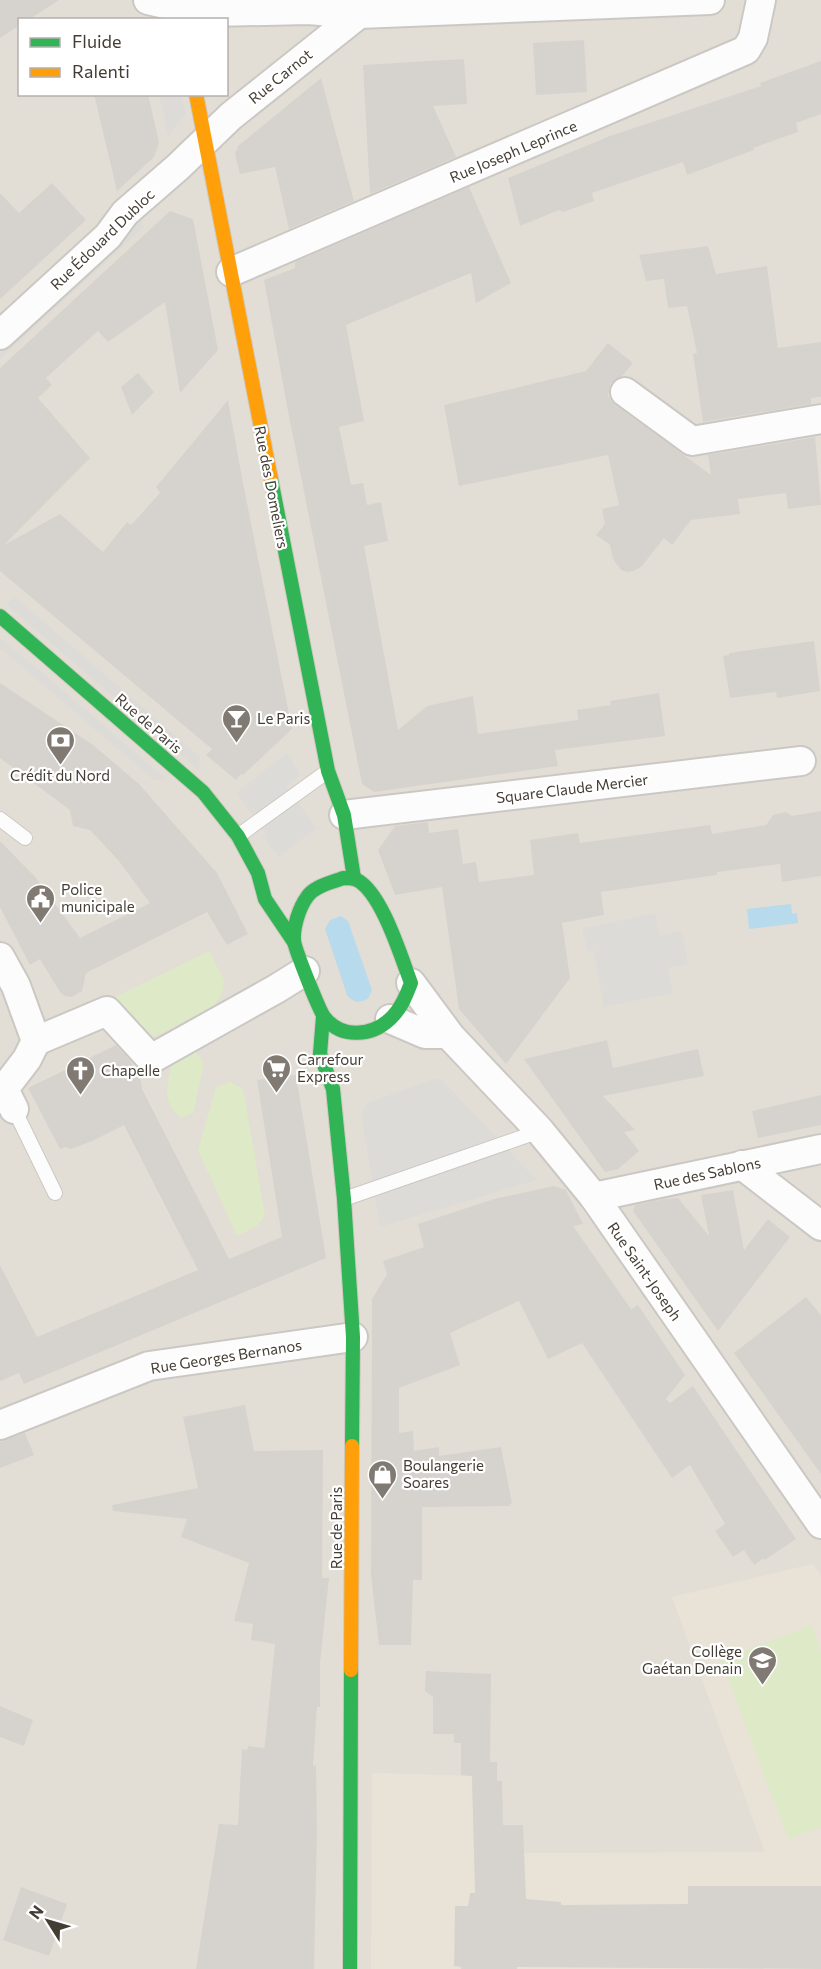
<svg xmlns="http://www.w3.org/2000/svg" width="821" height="1969" viewBox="0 0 821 1969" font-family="Commissioner,sans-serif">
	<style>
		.residential { fill: #e3ded5; fill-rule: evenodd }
		.education { fill: #e9e3d7 }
		.green { fill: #dde9c7 }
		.parking { fill: #dddbd7 }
		.water { fill: #b7daed }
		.building { fill: #d6d3ce }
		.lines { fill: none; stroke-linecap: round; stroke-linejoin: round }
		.lane-casing { stroke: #cbc8c4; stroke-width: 16 }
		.street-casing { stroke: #cbc8c4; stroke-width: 32 }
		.fast-casing { stroke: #cec9bf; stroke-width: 16 }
		.slow-casing { stroke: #cec9bf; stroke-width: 16 }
		.lane { stroke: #fcfcfc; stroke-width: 14 }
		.street { stroke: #fcfcfc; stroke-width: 28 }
		.fast { stroke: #30b455; stroke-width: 14 }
		.slow { stroke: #ff9f0a; stroke-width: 14 }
		.labels { text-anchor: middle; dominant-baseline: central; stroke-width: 4.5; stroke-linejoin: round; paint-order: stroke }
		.street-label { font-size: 15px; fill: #443d34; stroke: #fff }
		.poi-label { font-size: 15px; fill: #443d34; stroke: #fff; text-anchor: start }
	</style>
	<rect width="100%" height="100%" fill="#eeece8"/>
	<path class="residential" d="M 0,0 L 821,0 L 821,1969 L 0,1969 ZM 20,20 L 226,20 L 226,94 L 20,94 Z"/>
	<polygon class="education" points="813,1564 821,1576 821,1969 371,1969 372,1773 472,1776 474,1853 765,1852 672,1597"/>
	<g class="green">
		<polygon points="209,951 224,980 222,994 214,1006 156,1036 139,1034 126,1024 113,998"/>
		<path d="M 186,1049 L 196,1052 L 204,1064 L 193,1113 L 181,1118 C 158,1100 169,1078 175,1054 Z"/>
		<polygon points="231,1082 243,1089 265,1215 257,1226 237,1236 198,1150 216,1087"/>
		<polygon points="811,1625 821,1651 821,1827 788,1839 721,1660"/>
	</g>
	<g class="parking">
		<polygon points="159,95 182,95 186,114 168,136"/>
		<polygon points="141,220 144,227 0,359 0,348"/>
		<polygon points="14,596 200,757 199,770 6,604"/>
		<polygon points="0,638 44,674 166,779 154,780 0,648"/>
		<polygon points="286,753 301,774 286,787 317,828 279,857 263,837 266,833 236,793"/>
		<polygon points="655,913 660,935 682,931 688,964 668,968 673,993 604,1007 593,950 587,952 582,928"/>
		<polygon points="437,1078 442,1080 537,1180 380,1227 361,1115 367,1103"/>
	</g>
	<g class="water">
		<polygon points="791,904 792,914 797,913 798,923 749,929 747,909"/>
		<path d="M 341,916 L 348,921 L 372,990 L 368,999 C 358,1003 354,1003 347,995 L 325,929 L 330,920 Z"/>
	</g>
	<g class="building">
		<polygon points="0,0 59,0 28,20 20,20 20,25 0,38"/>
		<polygon points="584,40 587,92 536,95 533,43"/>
		<polygon points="464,59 467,104 433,106 456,157 370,194 363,65"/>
		<polygon points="821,61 821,114 796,123 798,132 753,148 754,150 687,175 683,162 592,193 594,201 563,212 559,210 520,226 508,178 610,136 761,86 760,83"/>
		<polygon points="321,78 354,201 289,229 275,167 240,174 235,154 238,146"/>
		<polygon points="94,94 148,94 159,143 154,157 117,191"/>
		<polygon points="52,183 86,220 0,299 0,193 19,213"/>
		<polygon points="469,187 511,283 476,303 471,273 346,325 364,421 339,427 351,485 363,483 367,505 381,502 388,541 364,546 398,730 427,706 473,696 478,734 578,720 577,710 611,705 610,701 659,693 665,736 555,750 558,766 374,792 362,784 288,411 264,280 295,268 295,262"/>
		<polygon points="170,211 193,219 218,350 180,393 165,302 108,342 98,331 69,357 46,378 52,385 38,398 90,458 4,545 60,514 103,552 127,522 131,525 160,493 156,487 228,400 242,478 292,729 243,775 241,774 236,780 206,755 212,749 0,571 0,368"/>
		<polygon points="708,246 716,274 767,266 778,348 821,342 821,397 811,398 811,404 703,422 693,354 697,353 687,306 668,308 664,279 646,281 639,255"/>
		<polygon points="608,343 633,363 622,376 611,383 608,395 610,399 615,405 711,475 708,455 815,437 821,505 788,509 786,493 738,499 740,514 691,520 672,545 664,538 642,566 634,571 627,572 621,570 613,559 610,545 596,535 605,524 602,509 619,505 608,455 459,486 444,405 586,371"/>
		<polygon points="138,373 154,392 132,415 121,387"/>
		<polygon points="814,641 820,691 777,698 776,692 730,698 723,656 729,655 729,653"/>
		<polygon points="0,683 93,745 139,784 217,873 248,934 227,945 207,912 86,973 82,991 72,997 65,996 60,992 40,959 30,965 0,907 0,841 36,878 80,938 150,903 119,861 90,830 73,826 70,810 0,758"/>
		<polygon points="821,811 821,876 782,882 780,864 717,872 717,875 601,892 604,915 562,923 570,978 506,1064 459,1009 442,887 395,895 378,850 395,826 428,822 429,833 458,829 463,864 476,862 479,882 534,875 530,840 578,833 580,843 710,825 712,834 766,825 773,815 786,812 792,816"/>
		<polygon points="607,1040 613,1068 698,1049 704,1076 603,1096 635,1130 624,1132 639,1151 618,1169 605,1172 524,1059"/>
		<polygon points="116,1045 130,1060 141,1081 142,1089 229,1259 282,1237 257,1080 296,1075 326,1258 24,1384 19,1373 0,1381 0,1265 37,1337 198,1270 124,1125 92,1141 71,1149 66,1147 60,1149 28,1088"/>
		<polygon points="821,1095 821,1125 758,1138 752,1111"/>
		<polygon points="554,1186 566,1190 583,1224 573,1226 631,1309 638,1305 685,1375 666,1399 670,1403 693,1386 796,1539 765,1560 764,1558 754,1565 744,1550 733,1557 715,1531 725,1524 690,1465 672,1478 582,1343 548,1359 519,1301 450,1333 460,1365 399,1388 399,1433 413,1431 414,1451 439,1447 439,1456 501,1447 512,1503 510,1504 510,1506 422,1507 422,1580 413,1580 411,1645 379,1645 371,1575 372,1317 372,1299 387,1274 383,1261 424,1247 418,1224 494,1199"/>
		<polygon points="733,1190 744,1250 768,1219 790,1237 718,1331 633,1211 635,1205 665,1199 678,1198 709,1236 701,1195"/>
		<polygon points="806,1297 821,1315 821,1474 734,1353"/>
		<polygon points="245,1405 254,1451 323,1450 322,1578 329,1578 320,1663 320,1707 317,1707 313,1766 316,1765 317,1830 314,1969 196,1969 219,1824 238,1825 242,1749 247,1750 248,1746 264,1748 265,1744 275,1644 251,1640 253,1624 234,1621 249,1563 181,1537 187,1519 113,1511 112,1505 198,1488 183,1417"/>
		<polygon points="25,1433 34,1455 0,1468 0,1442"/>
		<polygon points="426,1671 491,1674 490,1762 497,1762 497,1781 502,1781 503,1825 523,1825 526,1899 561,1902 561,1905 688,1904 688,1886 821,1886 821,1969 517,1967 517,1969 461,1969 461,1967 454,1966 455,1906 468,1906 470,1893 475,1893 472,1776 461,1775 461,1743 454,1743 454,1734 433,1734 433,1697 425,1691"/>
		<polygon points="0,1706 33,1720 24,1746 0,1737"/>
		<polygon points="21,1887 67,1904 49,1956 3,1940"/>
	</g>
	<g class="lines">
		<defs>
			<g id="lane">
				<polyline points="0,819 25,838"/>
				<polyline points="238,836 328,771"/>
				<polyline points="14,1109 55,1193"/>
				<polyline points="344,1199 540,1131"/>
			</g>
			<g id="street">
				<polyline points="148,0 183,8 213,12 308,10 359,14 710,0"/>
				<polyline points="231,272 746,50 753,38 761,0"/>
				<polyline points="0,335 108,236 125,213 178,167 231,116 359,14"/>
				<polyline points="625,392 692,441 821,419"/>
				<polyline points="344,815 801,761"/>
				<polyline points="0,957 16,986 36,1041 27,1059 4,1089 14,1109"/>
				<polyline points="411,983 451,1037 540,1131 594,1197 821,1524"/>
				<polyline points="390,1019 425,1034 448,1034"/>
				<polyline points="36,1041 107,1011 151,1059 276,989 305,971"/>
				<polyline points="742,1165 821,1226"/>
				<polyline points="594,1197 821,1149"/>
				<polyline points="0,1425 149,1366 353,1337"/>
			</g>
			<g id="fast">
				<polyline points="271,479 328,771 344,815 354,878"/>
				<polyline points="0,616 203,792 238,836 258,873 265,899 294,942"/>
				<path d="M 343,878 C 348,878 352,878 357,880 C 382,893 401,957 411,983 C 406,996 401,1009 390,1019 C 372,1036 342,1039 325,1018 C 320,1013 295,949 294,941 C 293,927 299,908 307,897 C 314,886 331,883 343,878 Z"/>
				<polyline points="323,1017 320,1054 333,1089 344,1199 353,1337 352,1446"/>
				<polyline points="350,1969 351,1670"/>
			</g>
			<g id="slow">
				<polyline points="196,94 271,479"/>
				<polyline points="351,1670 352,1446"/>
			</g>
		</defs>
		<use href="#lane" class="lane-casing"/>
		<use href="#street" class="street-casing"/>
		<use href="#fast" class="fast-casing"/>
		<use href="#slow" class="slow-casing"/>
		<use href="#lane" class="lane"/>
		<use href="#street" class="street"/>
		<use href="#fast" class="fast"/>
		<use href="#slow" class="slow"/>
	</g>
	<defs>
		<symbol id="bar-pin" viewBox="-11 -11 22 30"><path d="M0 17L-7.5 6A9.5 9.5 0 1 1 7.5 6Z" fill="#807a73" stroke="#fff"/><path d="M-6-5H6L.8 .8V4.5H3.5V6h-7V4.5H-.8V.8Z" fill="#fff"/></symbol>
		<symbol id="bank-pin" viewBox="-11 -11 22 30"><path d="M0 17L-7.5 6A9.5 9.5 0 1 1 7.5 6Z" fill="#807a73" stroke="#fff"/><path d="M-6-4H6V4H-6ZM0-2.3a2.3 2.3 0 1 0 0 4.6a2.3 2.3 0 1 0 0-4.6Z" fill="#fff"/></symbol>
		<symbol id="civic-pin" viewBox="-11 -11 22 30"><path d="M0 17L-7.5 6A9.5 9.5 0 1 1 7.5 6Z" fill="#807a73" stroke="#fff"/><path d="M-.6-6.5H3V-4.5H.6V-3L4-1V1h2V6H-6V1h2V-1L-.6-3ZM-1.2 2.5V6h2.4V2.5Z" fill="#fff"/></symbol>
		<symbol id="supermarket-pin" viewBox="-11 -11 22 30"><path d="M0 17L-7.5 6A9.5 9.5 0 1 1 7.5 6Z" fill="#807a73" stroke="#fff"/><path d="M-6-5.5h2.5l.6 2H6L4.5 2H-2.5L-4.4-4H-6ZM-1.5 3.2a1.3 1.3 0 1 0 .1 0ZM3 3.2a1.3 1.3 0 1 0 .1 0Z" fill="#fff"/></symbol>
		<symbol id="church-pin" viewBox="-11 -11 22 30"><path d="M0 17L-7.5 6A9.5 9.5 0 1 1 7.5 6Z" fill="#807a73" stroke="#fff"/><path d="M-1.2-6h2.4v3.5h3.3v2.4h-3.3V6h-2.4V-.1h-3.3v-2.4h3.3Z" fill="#fff"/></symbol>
		<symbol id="shop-pin" viewBox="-11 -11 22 30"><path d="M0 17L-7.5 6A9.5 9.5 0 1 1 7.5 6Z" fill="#807a73" stroke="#fff"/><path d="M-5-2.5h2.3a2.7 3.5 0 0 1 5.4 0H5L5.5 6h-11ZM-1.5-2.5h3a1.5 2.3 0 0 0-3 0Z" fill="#fff"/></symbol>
		<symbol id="school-pin" viewBox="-11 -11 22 30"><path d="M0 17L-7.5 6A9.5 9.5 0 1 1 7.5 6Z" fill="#807a73" stroke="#fff"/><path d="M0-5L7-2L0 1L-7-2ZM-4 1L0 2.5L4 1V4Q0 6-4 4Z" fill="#fff"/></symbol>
	</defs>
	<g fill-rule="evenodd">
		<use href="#bar-pin" x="220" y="702" width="33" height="45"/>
		<use href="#bank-pin" x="44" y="724" width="33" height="45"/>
		<use href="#civic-pin" x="24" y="882" width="33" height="45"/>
		<use href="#supermarket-pin" x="260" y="1052" width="33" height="45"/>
		<use href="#church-pin" x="64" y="1054" width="33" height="45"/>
		<use href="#shop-pin" x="366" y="1458" width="33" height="45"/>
		<use href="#school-pin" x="746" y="1644" width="33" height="45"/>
	</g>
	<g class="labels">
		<g class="street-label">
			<text transform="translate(280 76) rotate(-39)">Rue Carnot</text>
			<text transform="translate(513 151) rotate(-23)">Rue Joseph Leprince</text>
			<text transform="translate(102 239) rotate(-44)">Rue Édouard Dubloc</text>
			<text transform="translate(272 487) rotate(79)">Rue des Domeliers</text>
			<text transform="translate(149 723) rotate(41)">Rue de Paris</text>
			<text transform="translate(572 788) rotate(-7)">Square Claude Mercier</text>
			<text transform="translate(707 1173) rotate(-12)">Rue des Sablons</text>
			<text transform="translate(645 1271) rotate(55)">Rue Saint-Joseph</text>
			<text transform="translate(226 1356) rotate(-9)">Rue Georges Bernanos</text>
			<text transform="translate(336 1528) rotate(-90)">Rue de Paris</text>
		</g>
		<g class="poi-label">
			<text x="257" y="718">Le Paris</text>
			<text x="60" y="775" text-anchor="middle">Crédit du Nord</text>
			<text x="61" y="889">Police<tspan x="61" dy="17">municipale</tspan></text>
			<text x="297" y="1059">Carrefour<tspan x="297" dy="17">Express</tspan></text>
			<text x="101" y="1070">Chapelle</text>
			<text x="403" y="1465">Boulangerie<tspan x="403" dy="17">Soares</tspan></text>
			<text x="742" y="1651" text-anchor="end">Collège<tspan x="742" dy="17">Gaétan Denain</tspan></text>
		</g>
	</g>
	<rect x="18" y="18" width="210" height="78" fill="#ffffff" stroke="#b4b1ae" stroke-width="1.5"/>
	<rect x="30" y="38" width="30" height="9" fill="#30b455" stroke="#b4b1ae" stroke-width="1.5"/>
	<text x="72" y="48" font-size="18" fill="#443d34">Fluide</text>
	<rect x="30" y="68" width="30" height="9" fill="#ff9f0a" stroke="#b4b1ae" stroke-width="1.5"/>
	<text x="72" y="78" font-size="18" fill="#443d34">Ralenti</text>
	<g transform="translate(48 1921) rotate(307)" stroke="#ffffff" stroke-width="4.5" paint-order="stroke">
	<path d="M0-4.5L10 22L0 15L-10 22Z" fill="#443d34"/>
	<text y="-9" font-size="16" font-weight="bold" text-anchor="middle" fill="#443d34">N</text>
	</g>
</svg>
